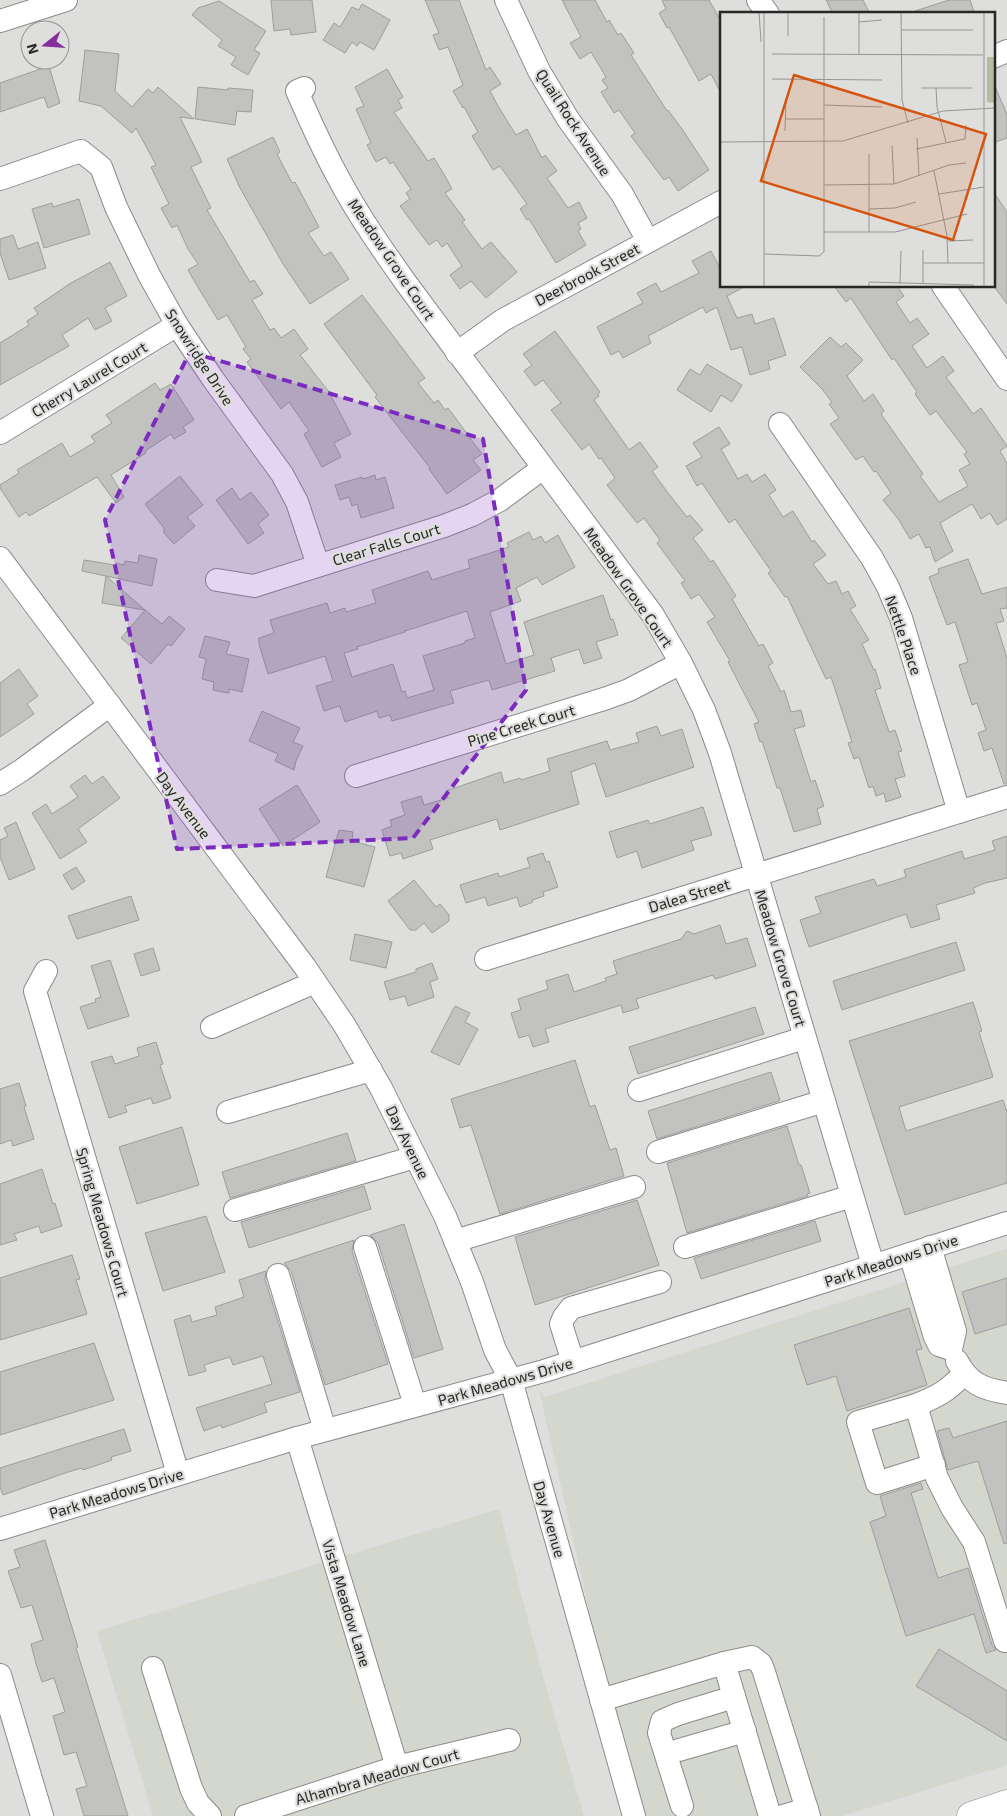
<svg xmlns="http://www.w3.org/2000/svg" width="1007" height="1816" viewBox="0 0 1007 1816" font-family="'Exo 2',sans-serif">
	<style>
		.built { fill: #d3d7cd }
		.building { fill: #c2c3c0; stroke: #9d9e9b; fill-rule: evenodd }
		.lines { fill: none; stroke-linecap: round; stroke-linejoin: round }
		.minor-casing { stroke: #8b8c8a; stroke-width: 24 }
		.major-casing { stroke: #8b8c8a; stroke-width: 29 }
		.minor { stroke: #fff; stroke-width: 22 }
		.major { stroke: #fff; stroke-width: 28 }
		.marked { fill: #7b2cbf; fill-opacity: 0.2; stroke: #7b2cbf; stroke-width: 4; stroke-dasharray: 10 6; stroke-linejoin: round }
		.labels { text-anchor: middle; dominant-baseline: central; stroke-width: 4.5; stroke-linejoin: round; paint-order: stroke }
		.street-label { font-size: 15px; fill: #272726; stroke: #dedfdc }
		.inset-road { fill: none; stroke: #959593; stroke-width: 1 }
		.view { fill: #d5540f; fill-opacity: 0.15; stroke: #d5540f; stroke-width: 2.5 }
		.inset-edge { fill: none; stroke: #272726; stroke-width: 2.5 }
	</style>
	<rect width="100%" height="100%" fill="#dedfdc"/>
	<g class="built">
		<polygon points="1007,1249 1007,1765 842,1816 636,1816 539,1390 545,1397"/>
		<polygon points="499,1509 542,1673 584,1816 153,1816 97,1631"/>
	</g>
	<g class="building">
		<polygon points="271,0 312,0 316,32 291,35 290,29 274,31"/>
		<polygon points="425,0 459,0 486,70 490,67 501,84 490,91 498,106 516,135 527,129 542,158 545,155 557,171 547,178 568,208 579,202 587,218 578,223 581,229 578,231 586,245 556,263 529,219 527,220 520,209 527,204 500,166 493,170 472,136 478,132 464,107 463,108 453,91 463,85 448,47 439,50 433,35 439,33"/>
		<polygon points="562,0 595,0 607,22 609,20 618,35 621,33 634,53 631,55 667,111 668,110 682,129 709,170 678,191 669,177 664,180 631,136 635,133 619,110 614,113 601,92 608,88 602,80 606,77 591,52 580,59 570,43 581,37"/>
		<polygon points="662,0 709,0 721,21 721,93 711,74 699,81 669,27 667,28 659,13 666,9"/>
		<polygon points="826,0 863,0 870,14 833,14"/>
		<polygon points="949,0 970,0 975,14 915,14 915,11"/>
		<polygon points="219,1 266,31 254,50 260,53 248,75 231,65 236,57 218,46 222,40 192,15 198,8"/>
		<polygon points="362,4 390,20 374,50 360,42 357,46 352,42 345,53 323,40 334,23 340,27 352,7 359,10"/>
		<polygon points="85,50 119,54 115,91 132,107 148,89 153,93 158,87 194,119 180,117 202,162 191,167 211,208 207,210 250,282 254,280 263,294 252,300 270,330 274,328 281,338 294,329 308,349 300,355 329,392 351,434 334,443 341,457 322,467 304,434 309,431 289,402 281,409 247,362 251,359 243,349 246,347 227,315 218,320 199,289 188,270 198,264 188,249 177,225 172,228 161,208 169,204 151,167 156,165 136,128 132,133 101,106 79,101"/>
		<polygon points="49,66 60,103 48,108 44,97 0,112 0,83"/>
		<polygon points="387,69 403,97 398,100 402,108 394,112 428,161 434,158 445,176 452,189 445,193 465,220 462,222 482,249 491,242 517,272 486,298 471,281 460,289 450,275 462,266 447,243 442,247 437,240 429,245 400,206 410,199 406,193 411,189 393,162 390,164 386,157 376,162 367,145 371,143 356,109 364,106 355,87"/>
		<polygon points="993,82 1007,114 1007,138 993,143"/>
		<polygon points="198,87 228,90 228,88 253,90 251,112 237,111 235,125 195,119"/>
		<polygon points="273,137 280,152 277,154 292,183 295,182 319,227 308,233 324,256 331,252 349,279 310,304 283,264 240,188 227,159"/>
		<polygon points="993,191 1007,212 1007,304 993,285"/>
		<polygon points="79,199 90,234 44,248 32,209 52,203 53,207"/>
		<polygon points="13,235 18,249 38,242 46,268 9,280 0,253 0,239"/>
		<polygon points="711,251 721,270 721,286 746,286 727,296 737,318 752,314 755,324 774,318 786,355 768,361 770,369 750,375 742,347 731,350 717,307 706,313 703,307 648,336 651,343 623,358 619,351 611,355 597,327 643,303 637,293 656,283 661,292 699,273 692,261"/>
		<polygon points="110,262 127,296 105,308 112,321 95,330 88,318 62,335 69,346 0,385 0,343 29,325 27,321 38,314 34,308 71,283"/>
		<polygon points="834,286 897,286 904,296 896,302 910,323 917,318 929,334 912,346 927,368 943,356 954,371 946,377 973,414 981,408 1007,446 1000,451 1007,463 1007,519 997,525 990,513 981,519 972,504 940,523 953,551 935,562 930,547 926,548 919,534 910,539 899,520 883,500 891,493 876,471 874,472 863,456 856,460 830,424 839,418 829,404 832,402 822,389 800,367 830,337 841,347 846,343 863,360 847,376 864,401 873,394 884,411 881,414 923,474 920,476 939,502 968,486 959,470 970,464 964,454 967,452 936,411 930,415 915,394 917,392 894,358 892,360 851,298 846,302"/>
		<polygon points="362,295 425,378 418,383 434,403 438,400 445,410 448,408 482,454 473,460 481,470 447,494 429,469 430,468 375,397 377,395 324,324"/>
		<polygon points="555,331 600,392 598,394 599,396 594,400 629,450 640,442 658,467 652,471 668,493 687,517 690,515 703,530 693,538 711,562 713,560 736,596 732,599 759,646 763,644 773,663 768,666 781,692 784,690 791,712 801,710 805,726 794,729 811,782 815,780 824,806 817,809 821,824 794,832 780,788 777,788 762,741 760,742 754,724 759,722 728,662 730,661 707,622 715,617 699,594 691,599 681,583 685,581 657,543 660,540 644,518 637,523 607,485 615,478 601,458 599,459 589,444 582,450 551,410 561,403 543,380 535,386 524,371 532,365 523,354"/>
		<polygon points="707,364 742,385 732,402 721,395 711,412 677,390 690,369 700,375"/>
		<polygon points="155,383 160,390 171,384 194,420 183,427 186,432 174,439 171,434 145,451 146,453 111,475 124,497 116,503 97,477 29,516 26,512 19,517 0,488 0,485 19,473 17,470 62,443 70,457 95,442 91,436 112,423 106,415"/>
		<polygon points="719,427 730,444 721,449 738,479 747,474 752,482 765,474 776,490 769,495 783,517 793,511 812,542 814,540 826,555 813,564 828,584 836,581 842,594 848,591 856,606 850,609 869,640 862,644 874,670 875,669 881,688 875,690 889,732 895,730 902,751 898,752 905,776 895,779 901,797 886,802 884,793 876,796 873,786 869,788 859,757 854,759 848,743 852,742 831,677 826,679 787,596 785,597 768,573 771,571 735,519 729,523 702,483 697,486 686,466 702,457 693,443"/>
		<polygon points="375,475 376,480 385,477 394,508 361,518 357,504 352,506 349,497 340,500 335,485 362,477 363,479"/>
		<polygon points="180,476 203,505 187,517 195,526 174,544 164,533 164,528 145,504"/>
		<polygon points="232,488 240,500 251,492 269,515 258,524 264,533 248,544 216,500"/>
		<path d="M 529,532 L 533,540 L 541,536 L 545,543 L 558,535 L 575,567 L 542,585 L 537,577 L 516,588 L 521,601 L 490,612 L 506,664 L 534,655 L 524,622 L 603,595 L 611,620 L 613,619 L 618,635 L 596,642 L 602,658 L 584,664 L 579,649 L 551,658 L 555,671 L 492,690 L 489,680 L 450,691 L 454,703 L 392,721 L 390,715 L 379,718 L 377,711 L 345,722 L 340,706 L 324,711 L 316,686 L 333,681 L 325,656 L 268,674 L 259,644 L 259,638 L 274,633 L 270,620 L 327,603 L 330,613 L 345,608 L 346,612 L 376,603 L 372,590 L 428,571 L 432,580 L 470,568 L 468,560 L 509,547 L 507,543 ZM 467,611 L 475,638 L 465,641 L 465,643 L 423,656 L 434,690 L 407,698 L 405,691 L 402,692 L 393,664 L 352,677 L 344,653 L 358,649 L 357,647 L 405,632 L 405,631 Z"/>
		<polygon points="139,555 157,559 152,586 106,576 145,610 102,603 106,576 82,571 84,560 115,565 116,563 124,565 125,561 138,563"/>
		<polygon points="968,559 982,594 1007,587 1007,608 1000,609 1004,621 996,623 1007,658 1007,784 1004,784 992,748 984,751 978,733 986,730 977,703 972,705 959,665 968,662 955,622 947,625 929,577 939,573 938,569"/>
		<polygon points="145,610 162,624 169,616 185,629 171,646 168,644 151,664 121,638"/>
		<polygon points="205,636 230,642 226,654 249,659 242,692 229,689 229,693 213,690 214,682 202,679 206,659 199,657"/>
		<polygon points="19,669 38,696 27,704 34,714 0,737 0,683"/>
		<polygon points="262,711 300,728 293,742 303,746 296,761 294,770 275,761 278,754 249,741"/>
		<polygon points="657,726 661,736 682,729 694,767 606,797 595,763 571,772 579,804 500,830 497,819 430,840 433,849 403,859 401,853 390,856 382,830 392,826 390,820 405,815 401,802 421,796 424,805 448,798 446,791 501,772 504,783 520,778 521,780 550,771 547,759 607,741 610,750 639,742 636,733"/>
		<polygon points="85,775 92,784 103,776 120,798 78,829 87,842 60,859 32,813 46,804 52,814 78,797 70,786"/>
		<polygon points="297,785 320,822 283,846 259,809"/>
		<polygon points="703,807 712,835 691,841 694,850 642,868 637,851 617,858 609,832 648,820 650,824"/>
		<polygon points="16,822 35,869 9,880 0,857 0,840 8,836 4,828"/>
		<polygon points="339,830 353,832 352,841 375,847 364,887 326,877"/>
		<polygon points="1007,836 1007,878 985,883 973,888 975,893 936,905 940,919 911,928 906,914 809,947 800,920 821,913 815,897 874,879 877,886 906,877 904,870 962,851 964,859 995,850 992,841"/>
		<polygon points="543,853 546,862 549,861 558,887 543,892 544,896 532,900 533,902 520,907 517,897 488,906 485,897 466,903 460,885 498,873 499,877 530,867 527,858"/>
		<polygon points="76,867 85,881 72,890 63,875"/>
		<polygon points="414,880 436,907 440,904 449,915 449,921 432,933 424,923 416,930 410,930 388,901"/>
		<polygon points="131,896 139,920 77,939 68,916"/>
		<polygon points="720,925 726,944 747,938 756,966 715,979 713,975 636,999 639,1008 623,1013 621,1005 545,1029 549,1042 533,1047 529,1035 519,1038 511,1013 521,1010 518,999 548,989 546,981 568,974 574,992 606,981 605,978 617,974 613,961 681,939 687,931 694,934"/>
		<polygon points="355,934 392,942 386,968 350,960"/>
		<polygon points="956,942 965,970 842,1010 833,981"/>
		<polygon points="153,948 160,970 141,976 134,954"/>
		<polygon points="110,960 129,1016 88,1029 80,1007 96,1002 95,999 101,997 91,966"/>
		<polygon points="432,963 438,979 430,982 434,997 408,1006 405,996 390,1000 384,982 416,972 416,969"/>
		<polygon points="973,1002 982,1031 979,1032 993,1077 899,1107 906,1131 1003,1100 1007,1112 1007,1183 905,1215 849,1041"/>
		<polygon points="455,1006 470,1013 465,1022 478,1029 459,1065 431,1052"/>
		<polygon points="755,1007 764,1034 638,1074 629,1047"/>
		<polygon points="156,1042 163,1064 160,1065 171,1098 153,1104 151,1098 125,1106 127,1112 109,1118 91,1062 112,1056 115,1064 139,1056 137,1048"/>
		<polygon points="575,1060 590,1107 595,1105 610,1150 616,1148 624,1176 500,1214 471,1125 460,1128 451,1099"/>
		<polygon points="771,1072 780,1100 779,1101 657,1139 648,1111"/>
		<polygon points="19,1083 26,1106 24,1107 34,1139 13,1146 11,1140 0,1144 0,1089"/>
		<polygon points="787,1126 799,1165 801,1165 810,1193 807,1194 808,1196 687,1233 667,1163"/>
		<polygon points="182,1127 199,1185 137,1204 119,1147"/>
		<polygon points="347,1133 356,1161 230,1198 222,1172"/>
		<polygon points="42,1169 53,1204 55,1203 62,1226 41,1233 39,1226 14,1234 17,1240 0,1245 0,1184"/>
		<polygon points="364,1186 371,1209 249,1248 241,1222"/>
		<polygon points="637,1200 659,1265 535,1305 515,1237"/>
		<polygon points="206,1216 225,1272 163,1291 145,1233"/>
		<polygon points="815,1221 821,1241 701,1279 694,1258"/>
		<polygon points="404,1224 443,1349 414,1358 378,1243 370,1235"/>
		<polygon points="354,1240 352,1251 388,1364 325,1385 291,1271 284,1263"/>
		<polygon points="72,1255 80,1279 76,1280 87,1314 0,1340 0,1278"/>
		<polygon points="266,1271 265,1279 300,1392 264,1403 267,1412 222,1428 221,1425 204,1431 196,1408 272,1384 263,1356 233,1365 230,1357 204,1365 206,1371 189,1376 174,1320 190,1315 192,1322 217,1315 215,1307 244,1297 239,1280"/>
		<polygon points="1007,1278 1007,1324 975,1334 962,1292"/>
		<polygon points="909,1308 922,1349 916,1350 927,1385 847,1411 836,1376 807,1385 794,1345"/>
		<polygon points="94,1343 114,1400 0,1435 0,1372"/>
		<polygon points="1007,1421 1007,1543 1004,1544 978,1461 948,1470 937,1431 949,1428 953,1438"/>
		<polygon points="124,1429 131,1451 111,1457 112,1460 83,1470 82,1468 68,1472 3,1495 0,1487 0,1468"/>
		<polygon points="921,1483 923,1489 911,1493 938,1578 968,1568 992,1645 996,1650 986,1653 974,1614 906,1636 870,1522 886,1516 880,1496"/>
		<polygon points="45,1540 78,1647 76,1648 128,1816 84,1816 76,1789 87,1786 76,1752 64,1755 53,1716 65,1712 54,1678 42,1682 36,1664 31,1644 43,1640 32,1605 21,1608 8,1571 20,1567 14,1550"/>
		<polygon points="939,1649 1007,1691 1007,1741 916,1686"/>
	</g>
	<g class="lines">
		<defs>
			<g id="minor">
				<polyline points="506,0 539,71 568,119 622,194 648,241"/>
				<polyline points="758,0 768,14"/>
				<polyline points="0,21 66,0"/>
				<polyline points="993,57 1007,51"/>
				<path d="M 304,88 L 297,91 C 310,121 323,150 339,179 C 358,215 382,249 406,283 L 653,615 L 681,663 L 704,710 L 720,753 L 873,1265"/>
				<polyline points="0,179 81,151 101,167 116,207 149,275 177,325 213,379 282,474 297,502 318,565"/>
				<polyline points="943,286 1007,379"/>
				<polyline points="457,353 503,320 721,202"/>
				<polyline points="780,424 872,558 888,587 901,618 959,812"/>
				<polyline points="0,433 177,325"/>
				<polyline points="0,558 305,967 345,1026 381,1088 445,1216 472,1282 495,1350 511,1380 634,1816"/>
				<polyline points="217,580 254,586 444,526 472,515 500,500 543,468"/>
				<polyline points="356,776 607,698 629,690 681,663"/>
				<polyline points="0,784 22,770 110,705"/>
				<polyline points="486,959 1007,797"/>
				<polyline points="46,971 35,991 178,1474"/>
				<polyline points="212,1027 315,982"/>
				<polyline points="639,1090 804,1038"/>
				<polyline points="228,1112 371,1070"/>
				<polyline points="658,1152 824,1101"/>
				<polyline points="235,1210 415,1157"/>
				<polyline points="455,1241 634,1187"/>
				<polyline points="365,1247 415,1405"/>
				<polyline points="685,1247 852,1196"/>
				<polyline points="910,1254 935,1337 939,1345 951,1349 955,1331 930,1247"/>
				<polyline points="278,1275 325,1430"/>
				<path d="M 957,1361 C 969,1384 983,1389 1007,1393"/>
				<polyline points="573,1362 561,1324 564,1317 571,1308 660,1282"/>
				<path d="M 964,1374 C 947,1391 939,1396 916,1405 L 937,1478 L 952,1508 L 974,1542 L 1005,1641 L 1007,1640"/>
				<polyline points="916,1405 858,1422 877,1483 934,1465"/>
				<polyline points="297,1438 397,1767"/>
				<polyline points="0,1529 297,1438 544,1371 1007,1223"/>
				<polyline points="724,1663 770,1816"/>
				<polyline points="153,1668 191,1788 198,1803 210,1816"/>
				<polyline points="0,1675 42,1816"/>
				<polyline points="601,1700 724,1663 752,1657 761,1664 764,1672 809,1816"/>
				<polyline points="679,1750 745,1731"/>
				<polyline points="682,1806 659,1733 662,1721 678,1714 734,1697"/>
				<polyline points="246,1816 397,1767 509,1740"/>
				<polyline points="783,1816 807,1809"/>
			</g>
			<polyline id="major" points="971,1816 1007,1804"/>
		</defs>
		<use href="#minor" class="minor-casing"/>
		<use href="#major" class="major-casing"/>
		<use href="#minor" class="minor"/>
		<use href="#major" class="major"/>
	</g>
	<path class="marked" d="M 190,352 L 483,439 L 526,690 L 413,838 L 177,849 L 105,520 Z"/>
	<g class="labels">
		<g class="street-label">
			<text transform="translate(574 122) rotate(57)">Quail Rock Avenue</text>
			<text transform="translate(392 259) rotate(56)">Meadow Grove Court</text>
			<text transform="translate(587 274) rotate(-28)">Deerbrook Street</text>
			<text transform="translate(200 357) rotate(57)">Snowridge Drive</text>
			<text transform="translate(89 379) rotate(-31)">Cherry Laurel Court</text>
			<text transform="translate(386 544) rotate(-17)">Clear Falls Court</text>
			<text transform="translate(629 587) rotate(55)">Meadow Grove Court</text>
			<text transform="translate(904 635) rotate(71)">Nettle Place</text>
			<text transform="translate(521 725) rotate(-17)">Pine Creek Court</text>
			<text transform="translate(184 805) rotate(53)">Day Avenue</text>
			<text transform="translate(689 895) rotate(-17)">Dalea Street</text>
			<text transform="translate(781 958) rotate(73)">Meadow Grove Court</text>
			<text transform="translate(408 1142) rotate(64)">Day Avenue</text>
			<text transform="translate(103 1222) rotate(74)">Spring Meadows Court</text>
			<text transform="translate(891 1260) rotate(-18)">Park Meadows Drive</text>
			<text transform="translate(505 1381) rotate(-16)">Park Meadows Drive</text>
			<text transform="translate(116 1493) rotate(-17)">Park Meadows Drive</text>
			<text transform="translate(550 1519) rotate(74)">Day Avenue</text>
			<text transform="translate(347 1603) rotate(73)">Vista Meadow Lane</text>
			<text transform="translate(377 1776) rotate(-16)">Alhambra Meadow Court</text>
		</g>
	</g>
	<g transform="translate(720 12)">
		<rect width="275" height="275" fill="#dedfdc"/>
		<path d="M 267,45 L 275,45 L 275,91 L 267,90 Z" fill="#b3bda0"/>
		<path class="inset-road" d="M 39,0 L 41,30M 139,0 L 139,43M 181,0 L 182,88 L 188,111M 139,10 L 162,8M 181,18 L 253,18M 68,24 L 68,0M 52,42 L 263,43M 52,67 L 162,68M 201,76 L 252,76M 216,76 L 217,95 L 226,130M 104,93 L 162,95M 66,107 L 104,107M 65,119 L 66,86M 197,126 L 199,164M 0,130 L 123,129 L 223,99 L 275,96M 172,134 L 174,172M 196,137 L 245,127 L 246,113M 149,142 L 149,220M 214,159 L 227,224 L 228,251M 104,173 L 174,172 L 229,153 L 246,151M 219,182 L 264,175M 149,197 L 175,196 L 196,190M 104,220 L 175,220 L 247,202M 228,229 L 253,228M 44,242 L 99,244 L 104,240 L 104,5M 203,251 L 264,251M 180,272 L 181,239M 203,272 L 203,238M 44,275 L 44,0M 149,275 L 149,270 L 254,273M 264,275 L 264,0"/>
		<path class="view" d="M 74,63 L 266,122 L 233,228 L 41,169 Z"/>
		<rect width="275" height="275" class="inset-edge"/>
	</g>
	<g transform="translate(45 45) rotate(253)"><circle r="24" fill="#dedfdc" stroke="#959593"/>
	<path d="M0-4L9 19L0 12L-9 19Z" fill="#842f9d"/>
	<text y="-8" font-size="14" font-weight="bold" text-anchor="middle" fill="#272726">N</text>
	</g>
</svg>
